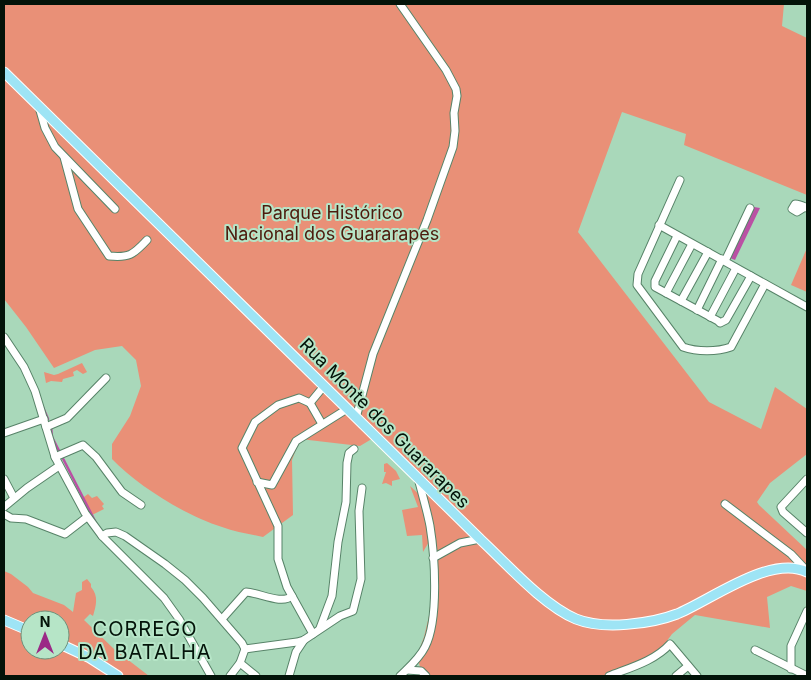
<svg xmlns="http://www.w3.org/2000/svg" width="811" height="680" viewBox="0 0 811 680" font-family="Inter,sans-serif">
	<style>
		.green { fill: #e99077; fill-rule: evenodd }
		.water { fill: #ba50a4 }
		.lines { fill: none; stroke-linecap: round; stroke-linejoin: round }
		.stream { stroke: #ba50a4; stroke-width: 2.5 }
		.minor-casing { stroke: #578368; stroke-width: 9 }
		.major-casing { stroke: #fff; stroke-width: 11 }
		.minor { stroke: #fff; stroke-width: 7 }
		.major { stroke: #9ee4f5; stroke-width: 9 }
		.labels { text-anchor: middle; dominant-baseline: central; stroke-width: 4; stroke-linejoin: round; paint-order: stroke }
		.park-label { font-size: 18px; fill: #4c1a0c; stroke: #b6e5c7 }
		.street-label { font-size: 18px; fill: #031309; stroke: #b6e5c7 }
		.quarter-label { font-size: 20px; letter-spacing: 1px; fill: #031309; stroke: #b6e5c7 }
	</style>
	<rect width="100%" height="100%" fill="#a9d8ba"/>
	<g class="green">
		<path d="M 4,4 L 784,4 L 782,26 L 807,38 L 807,195 L 684,145 L 686,134 L 622,112 L 578,232 L 709,402 L 761,429 L 775,387 L 807,409 L 807,454 L 770,483 L 757,502 L 759,505 L 807,550 L 807,591 L 791,586 L 767,597 L 770,628 L 695,615 L 672,634 L 661,649 L 637,662 L 608,673 L 605,676 L 426,676 L 421,671 L 417,655 L 424,637 L 429,616 L 432,588 L 430,540 L 423,552 L 422,535 L 407,536 L 402,510 L 418,507 L 410,486 L 423,498 L 417,475 L 375,437 L 360,446 L 300,439 L 292,460 L 293,515 L 263,537 C 250,534 235,532 222,527 C 186,516 138,486 112,459 L 112,444 L 130,416 L 141,386 L 136,360 L 122,346 L 95,350 L 54,368 L 26,327 L 4,299 Z"/>
		<polygon points="807,248 807,292 791,285"/>
		<polygon points="82,363 87,372 83,374 77,370 73,372 74,376 63,379 62,382 51,381 46,383 44,372 54,375 58,374"/>
		<polygon points="387,463 396,471 400,479 392,481 392,486 386,483 382,484 386,472 384,472 384,464"/>
		<polygon points="88,494 92,498 97,496 104,504 102,506 104,509 90,516 81,499"/>
		<path d="M 4,571 L 11,574 L 28,587 L 33,593 L 64,605 L 73,612 L 76,593 L 82,590 L 82,582 L 87,579 L 91,584 L 91,587 C 99,596 96,606 93,616 L 90,614 L 84,620 L 114,649 L 149,676 L 4,676 ZM 30,620 L 60,620 L 60,650 L 30,650 Z"/>
	</g>
	<polygon class="water" points="754,207 760,208 735,260 730,258"/>
	<g class="lines">
		<g class="stream">
			<polyline points="42,405 48,419"/>
			<polyline points="51,427 52,437 96,523"/>
		</g>
		<defs>
			<g id="minor">
				<polyline points="39,107 45,128 55,147 115,209"/>
				<path d="M 64,157 L 78,209 L 109,256 C 129,258 133,255 147,240"/>
				<path d="M 680,180 L 638,274 L 637,285 L 683,347 C 697,352 717,352 731,347 L 765,284"/>
				<path d="M 805,207 L 797,212 L 792,209 L 795,204 C 800,204 803,206 807,208"/>
				<polyline points="659,225 807,307"/>
				<polyline points="677,236 655,281 655,287 718,321 720,323 726,320 751,276"/>
				<polyline points="725,261 750,208"/>
				<polyline points="666,293 692,244"/>
				<polyline points="681,301 708,252"/>
				<polyline points="697,310 722,259"/>
				<polyline points="710,317 736,268"/>
				<polyline points="4,337 24,367 35,391 55,457 85,513 102,536 164,598 179,619 211,676"/>
				<polyline points="310,403 322,424"/>
				<polyline points="356,418 373,354 427,220 453,147 455,131 454,113 457,96 456,89 446,70 400,4"/>
				<polyline points="46,427 67,418 106,378"/>
				<polyline points="4,433 44,419"/>
				<polyline points="55,457 83,445 96,457 122,492 141,505"/>
				<polyline points="4,479 14,498"/>
				<polyline points="807,479 781,507 783,512 807,533"/>
				<polyline points="257,482 272,485 296,441 347,409"/>
				<polyline points="725,504 791,554 807,571"/>
				<polyline points="4,507 27,488 59,466"/>
				<polyline points="4,514 11,518 26,519 65,534 87,517"/>
				<polyline points="102,536 107,533 116,532 125,536 165,564 185,580 203,598 242,643 245,649"/>
				<polyline points="433,558 460,543 480,539"/>
				<path d="M 222,619 L 246,592 C 260,593 282,605 292,596"/>
				<polyline points="320,628 332,596 338,542 346,502 347,463 349,453 354,449"/>
				<polyline points="313,634 287,587 278,559 278,526 242,448 255,422 278,405 299,398 310,403 324,386"/>
				<polyline points="245,649 297,642 304,640 340,616 353,611 361,579 359,511 362,488"/>
				<polyline points="755,650 807,676"/>
				<polyline points="240,663 256,676"/>
				<polyline points="791,669 791,646 807,611"/>
				<polyline points="407,670 421,671 426,676"/>
				<polyline points="230,676 240,663 245,649"/>
				<polyline points="289,676 296,652 304,640"/>
				<path d="M 400,676 C 409,667 419,659 425,647 C 439,620 435,557 430,526 C 427,510 422,494 418,478"/>
				<path d="M 609,676 C 629,668 655,661 670,644 L 697,676"/>
				<polyline points="676,676 688,666"/>
			</g>
			<g id="major">
				<path d="M 4,72 L 480,539 C 507,564 543,605 576,619 C 603,630 651,624 677,614 C 711,600 771,554 807,572"/>
				<polyline points="4,620 30,631"/>
				<polyline points="60,644 90,658 118,676"/>
			</g>
		</defs>
		<use href="#minor" class="minor-casing"/>
		<use href="#major" class="major-casing"/>
		<use href="#minor" class="minor"/>
		<use href="#major" class="major"/>
	</g>
	<g class="labels">
		<g class="park-label">
			<text x="332" y="212">Parque Histórico<tspan x="332" dy="21">Nacional dos Guararapes</tspan></text>
		</g>
		<g class="street-label">
			<text transform="translate(385 423) rotate(45)">Rua Monte dos Guararapes</text>
		</g>
		<g class="quarter-label">
			<text x="145" y="629">CORREGO<tspan x="145" dy="23">DA BATALHA</tspan></text>
		</g>
	</g>
	<rect width="811" height="680" fill="none" stroke="#031309" stroke-width="10"/>
	<g transform="translate(45 635)"><circle r="24" fill="#b6e5c7" stroke="#6e917b"/>
	<path d="M0-4L9 19L0 12L-9 19Z" fill="#9b2986"/>
	<text y="-8" font-size="14" font-weight="bold" text-anchor="middle" fill="#031309">N</text>
	</g>
</svg>
